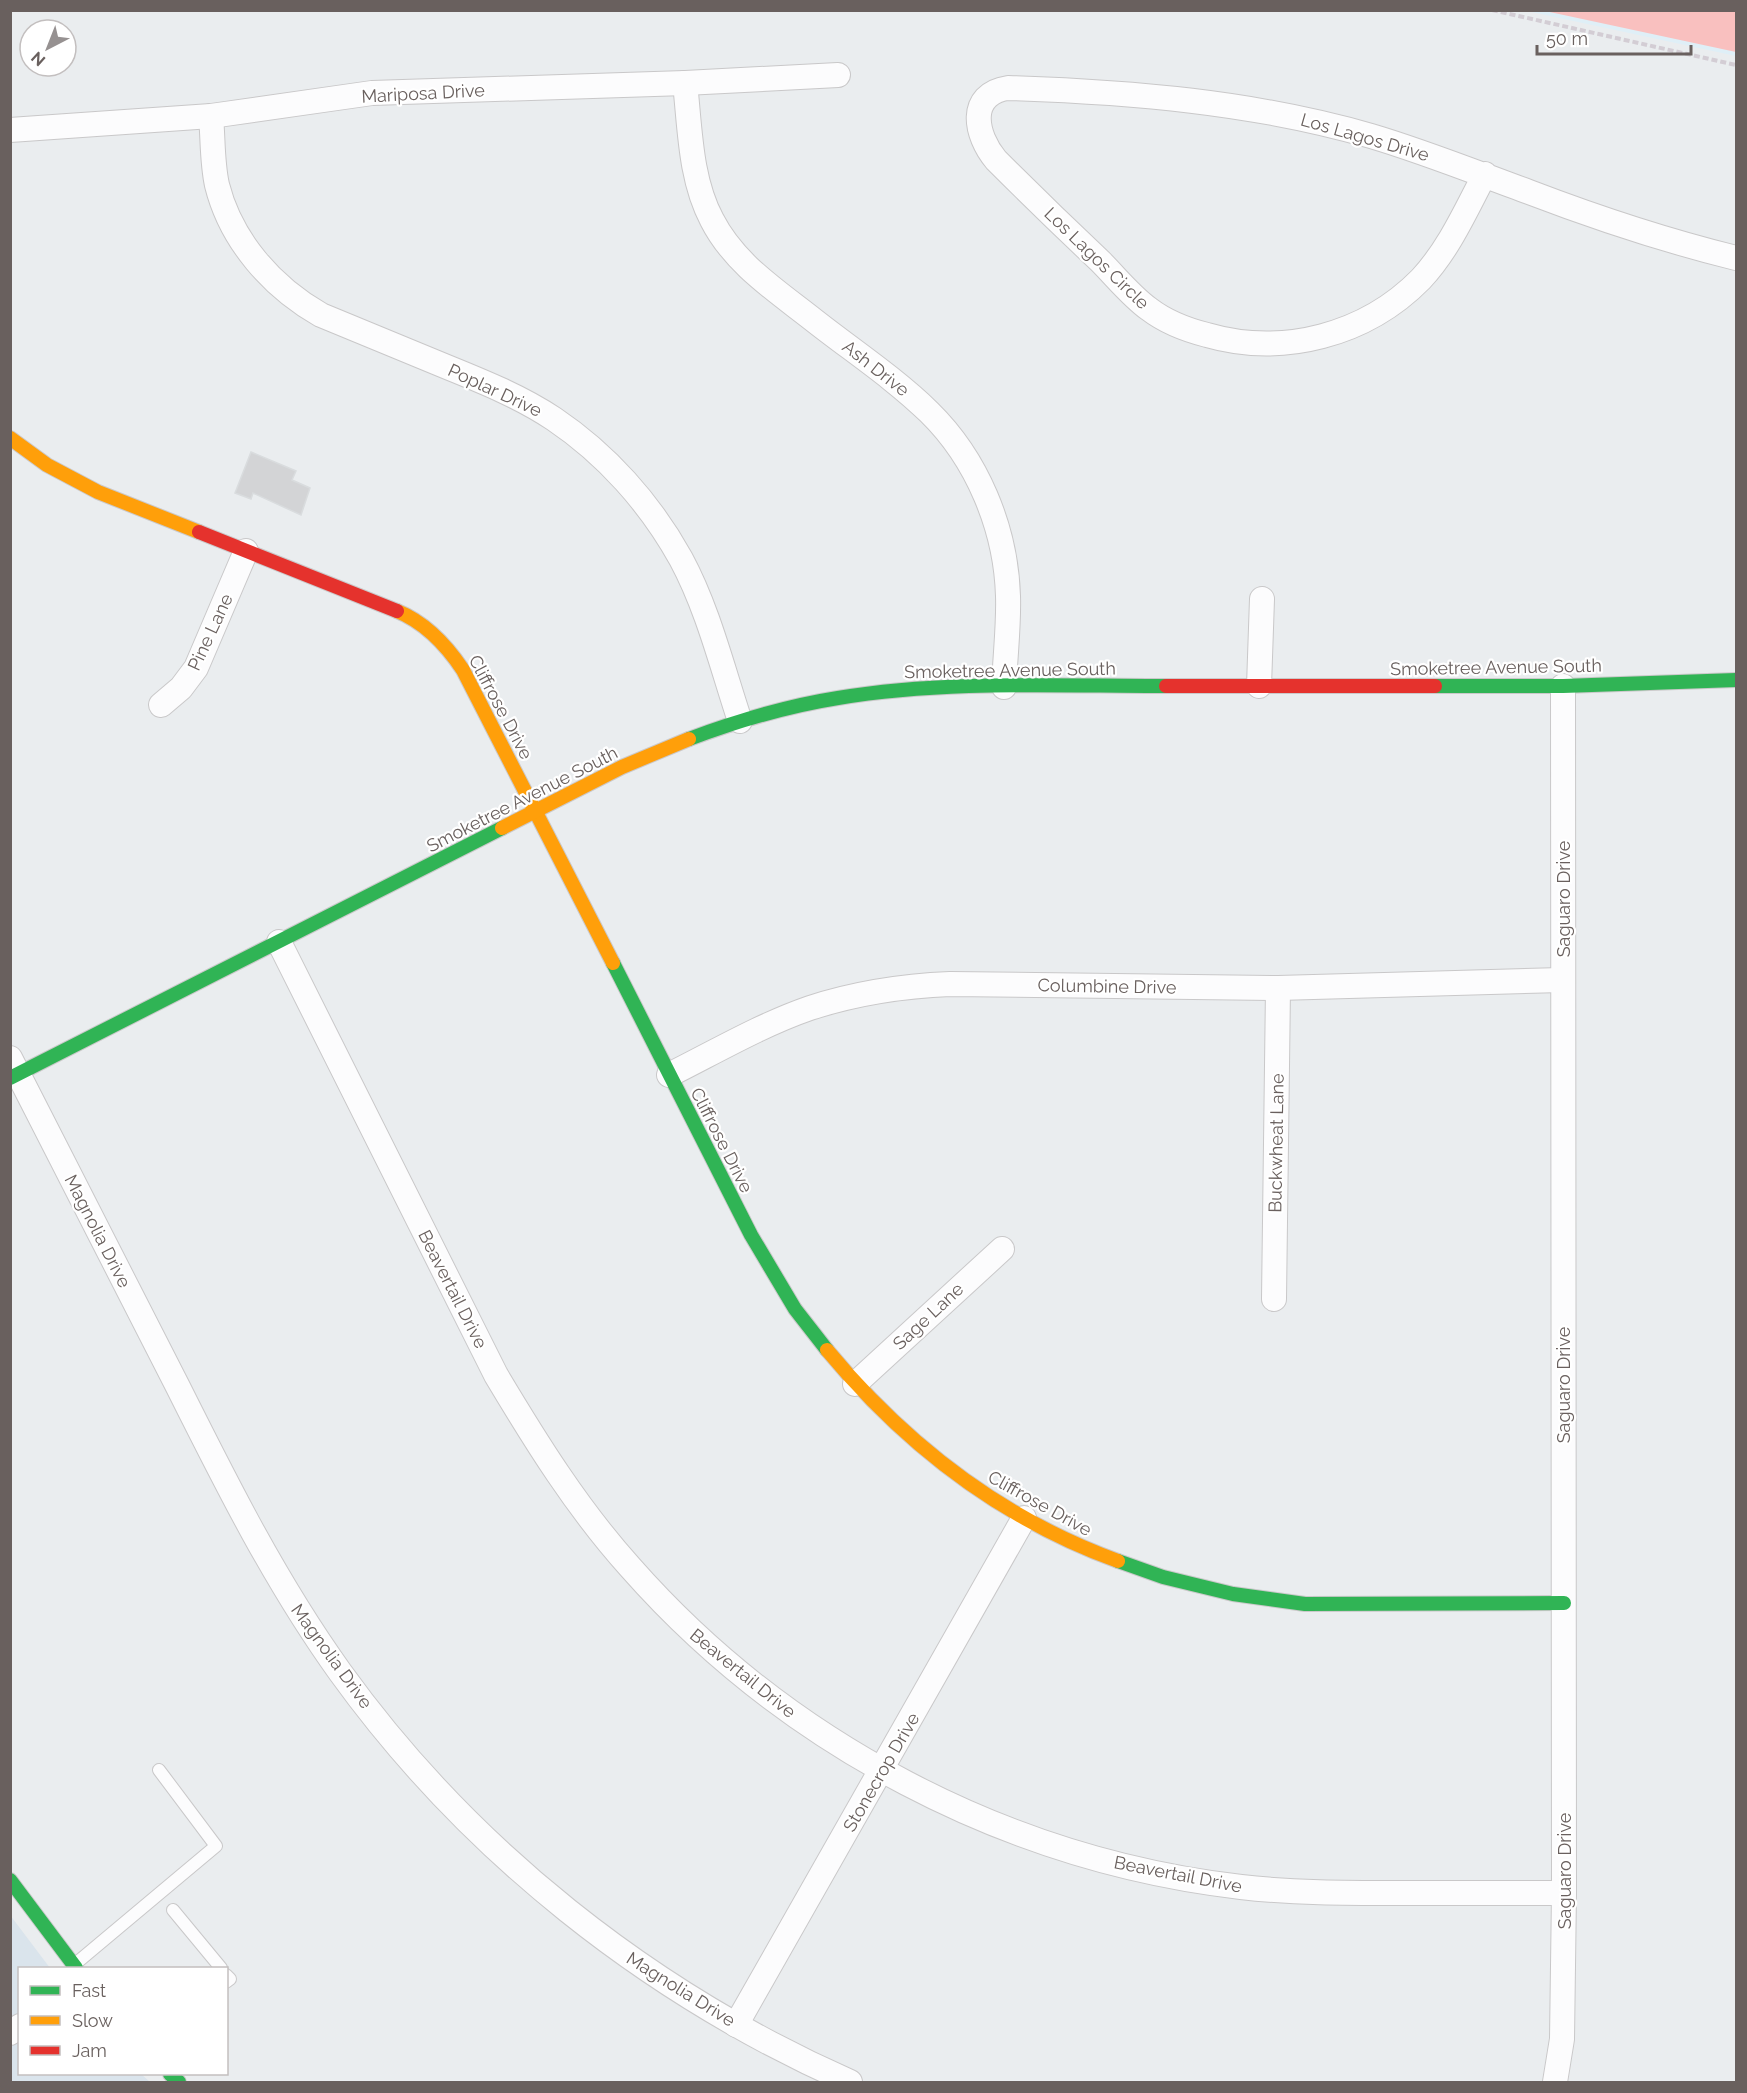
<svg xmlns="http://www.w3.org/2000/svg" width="1747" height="2093" viewBox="0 0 1747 2093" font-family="Raleway,sans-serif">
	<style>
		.commercial { fill: #dae4ec }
		.sand { fill: #dfeff7 }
		.water { fill: #f9c0bf }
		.building { fill: #d3d4d6; stroke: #d9dcde; stroke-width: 1.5 }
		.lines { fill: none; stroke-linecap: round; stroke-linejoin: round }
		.lane-casing { stroke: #c9c8c9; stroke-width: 14 }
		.street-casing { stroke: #c9c8c9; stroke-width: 26 }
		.fast-casing { stroke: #cbc9ca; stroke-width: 16 }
		.slow-casing { stroke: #cbc9ca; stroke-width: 16 }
		.jam-casing { stroke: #cbc9ca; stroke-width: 16 }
		.path { stroke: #d3cdd4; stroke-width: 4; stroke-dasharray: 6 3; stroke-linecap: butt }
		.lane { stroke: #fcfcfd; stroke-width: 12 }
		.street { stroke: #fcfcfd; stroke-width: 24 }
		.fast { stroke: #30b455; stroke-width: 14 }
		.slow { stroke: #ff9f0a; stroke-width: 14 }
		.jam { stroke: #e5322d; stroke-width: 14 }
		.labels { text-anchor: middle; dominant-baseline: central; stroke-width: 4.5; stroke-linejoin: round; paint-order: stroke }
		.street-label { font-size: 18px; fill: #69605e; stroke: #fff }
	</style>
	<rect width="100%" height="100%" fill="#eaedef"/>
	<polygon class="commercial" points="10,1915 50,1968 20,1968 20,2074 141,2074 150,2082 11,2082"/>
	<polygon class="sand" points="1527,11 1736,11 1736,56"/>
	<polygon class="water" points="1545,11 1736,11 1736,52"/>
	<polygon class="building" points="251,452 296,471 292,480 310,488 301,515 253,493 251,499 235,493"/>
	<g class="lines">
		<defs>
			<g id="lane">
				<polyline points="173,1910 221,1968"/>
				<polyline points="74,1965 216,1846 159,1770"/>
				<polyline points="226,1975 230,1979 226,1982"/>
			</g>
			<g id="street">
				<path d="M 685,83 C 690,128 690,179 712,220 C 734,263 774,289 811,318 C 850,349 893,377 929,412 C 977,459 1006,528 1008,596 C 1009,626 1005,656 1004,687"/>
				<path d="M 211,116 C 213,138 212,163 217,185 C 231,241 272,287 321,315 C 363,332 405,350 447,367 C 484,382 521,397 554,419 C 606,454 650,503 681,559 C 708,609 722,667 740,721"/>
				<polyline points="10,130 211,116 372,93 685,83 838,75"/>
				<path d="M 1485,174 C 1466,210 1449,249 1421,279 C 1366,335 1283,357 1207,335 C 1187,330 1166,322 1149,309 C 1131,296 1116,277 1100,261 C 1065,228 1030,194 996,160 C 975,135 967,94 1008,88 C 1131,92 1253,102 1371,136 C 1425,152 1477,173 1529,192 C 1597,218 1667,241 1736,258"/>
				<polyline points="1259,686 1262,599"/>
				<polyline points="161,705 181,688 196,668 246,551"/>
				<path d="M 279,942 L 496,1375 C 536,1442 577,1508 630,1567 C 785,1743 1007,1860 1241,1887 C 1293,1893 1346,1893 1399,1893 C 1454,1893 1509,1893 1564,1893"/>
				<path d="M 10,1058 C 67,1168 122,1278 178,1387 C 227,1485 276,1583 340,1672 C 469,1851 649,1993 850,2082"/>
				<path d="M 669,1075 C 715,1052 761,1025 810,1008 C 856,993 902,986 950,984 L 1278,988 L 1562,980"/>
				<polyline points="1274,1299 1278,988"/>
				<polyline points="855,1384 1002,1249"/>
				<polyline points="736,2025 1024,1518"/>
				<polyline points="10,2033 20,2026"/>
				<polyline points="1555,2082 1562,2039 1564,1893 1563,686"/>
			</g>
			<g id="fast">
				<polyline points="1435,686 1563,686 1736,680"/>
				<path d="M 689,739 C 737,721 787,706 838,698 C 946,680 1057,686 1166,686"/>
				<polyline points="613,963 751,1235 795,1309 827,1350"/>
				<polyline points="10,1078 502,828"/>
				<polyline points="1118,1561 1163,1577 1233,1594 1305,1604 1564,1603"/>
				<polyline points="10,1880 76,1968"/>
				<polyline points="170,2074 179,2082"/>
			</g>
			<g id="slow">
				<polyline points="10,438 47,465 98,492 199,532"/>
				<path d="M 397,611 C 424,622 447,646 463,670 L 613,963"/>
				<polyline points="502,828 622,767 689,739"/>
				<path d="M 827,1350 C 905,1444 1002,1519 1118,1561"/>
			</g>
			<g id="jam">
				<polyline points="199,532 397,611"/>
				<polyline points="1166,686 1435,686"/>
			</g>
		</defs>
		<use href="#lane" class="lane-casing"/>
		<use href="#street" class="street-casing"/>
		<use href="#fast" class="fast-casing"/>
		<use href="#slow" class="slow-casing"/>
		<use href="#jam" class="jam-casing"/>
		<polyline class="path" points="1492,10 1736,65"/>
		<use href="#lane" class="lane"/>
		<use href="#street" class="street"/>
		<use href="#fast" class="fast"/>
		<use href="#slow" class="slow"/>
		<use href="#jam" class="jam"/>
	</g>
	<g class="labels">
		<g class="street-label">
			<text transform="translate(423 93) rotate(-3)">Mariposa Drive</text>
			<text transform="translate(1365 137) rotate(16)">Los Lagos Drive</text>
			<text transform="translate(1097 258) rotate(44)">Los Lagos Circle</text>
			<text transform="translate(876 368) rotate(38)">Ash Drive</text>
			<text transform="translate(495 390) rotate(25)">Poplar Drive</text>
			<text transform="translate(210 632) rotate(-65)">Pine Lane</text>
			<text transform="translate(1496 667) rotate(-1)">Smoketree Avenue South</text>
			<text transform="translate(1010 670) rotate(-1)">Smoketree Avenue South</text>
			<text transform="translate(501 707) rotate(62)">Cliffrose Drive</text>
			<text transform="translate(522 799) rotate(-27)">Smoketree Avenue South</text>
			<text transform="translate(1563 899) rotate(-90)">Saguaro Drive</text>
			<text transform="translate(1107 986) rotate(1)">Columbine Drive</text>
			<text transform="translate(722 1140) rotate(63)">Cliffrose Drive</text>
			<text transform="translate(1276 1143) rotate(-89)">Buckwheat Lane</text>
			<text transform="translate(98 1231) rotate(63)">Magnolia Drive</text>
			<text transform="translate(453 1289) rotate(63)">Beavertail Drive</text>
			<text transform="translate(928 1316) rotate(-43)">Sage Lane</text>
			<text transform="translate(1563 1385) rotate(-90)">Saguaro Drive</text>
			<text transform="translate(1040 1503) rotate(29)">Cliffrose Drive</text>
			<text transform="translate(332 1656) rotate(54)">Magnolia Drive</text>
			<text transform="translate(743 1673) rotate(39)">Beavertail Drive</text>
			<text transform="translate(881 1772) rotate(-60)">Stonecrop Drive</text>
			<text transform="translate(1564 1871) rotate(-90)">Saguaro Drive</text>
			<text transform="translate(1178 1874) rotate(11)">Beavertail Drive</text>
			<text transform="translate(681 1989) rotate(32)">Magnolia Drive</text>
		</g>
	</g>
	<rect width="1747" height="2093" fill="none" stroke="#69605e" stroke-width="24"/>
	<rect x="18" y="1967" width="210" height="108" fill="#ffffff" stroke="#c3bfbf" stroke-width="1.5"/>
	<rect x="30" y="1986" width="30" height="9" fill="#30b455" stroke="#c3bfbf" stroke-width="1.5"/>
	<text x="72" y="1997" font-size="18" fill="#69605e">Fast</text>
	<rect x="30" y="2016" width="30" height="9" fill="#ff9f0a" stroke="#c3bfbf" stroke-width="1.5"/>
	<text x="72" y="2027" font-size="18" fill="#69605e">Slow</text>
	<rect x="30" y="2046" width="30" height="9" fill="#e5322d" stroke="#c3bfbf" stroke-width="1.5"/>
	<text x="72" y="2057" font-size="18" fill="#69605e">Jam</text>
	<g transform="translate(48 48) rotate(222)"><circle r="28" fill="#ffffff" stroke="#c3bfbf" stroke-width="1.5"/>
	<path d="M0-4.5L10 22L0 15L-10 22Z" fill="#969191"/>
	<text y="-9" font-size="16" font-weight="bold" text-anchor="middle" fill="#69605e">N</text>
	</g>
	<path d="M1537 45v9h154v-9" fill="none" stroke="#69605e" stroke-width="3"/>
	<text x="1546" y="45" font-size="18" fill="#69605e" stroke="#ffffff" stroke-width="4.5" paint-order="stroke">50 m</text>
</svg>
